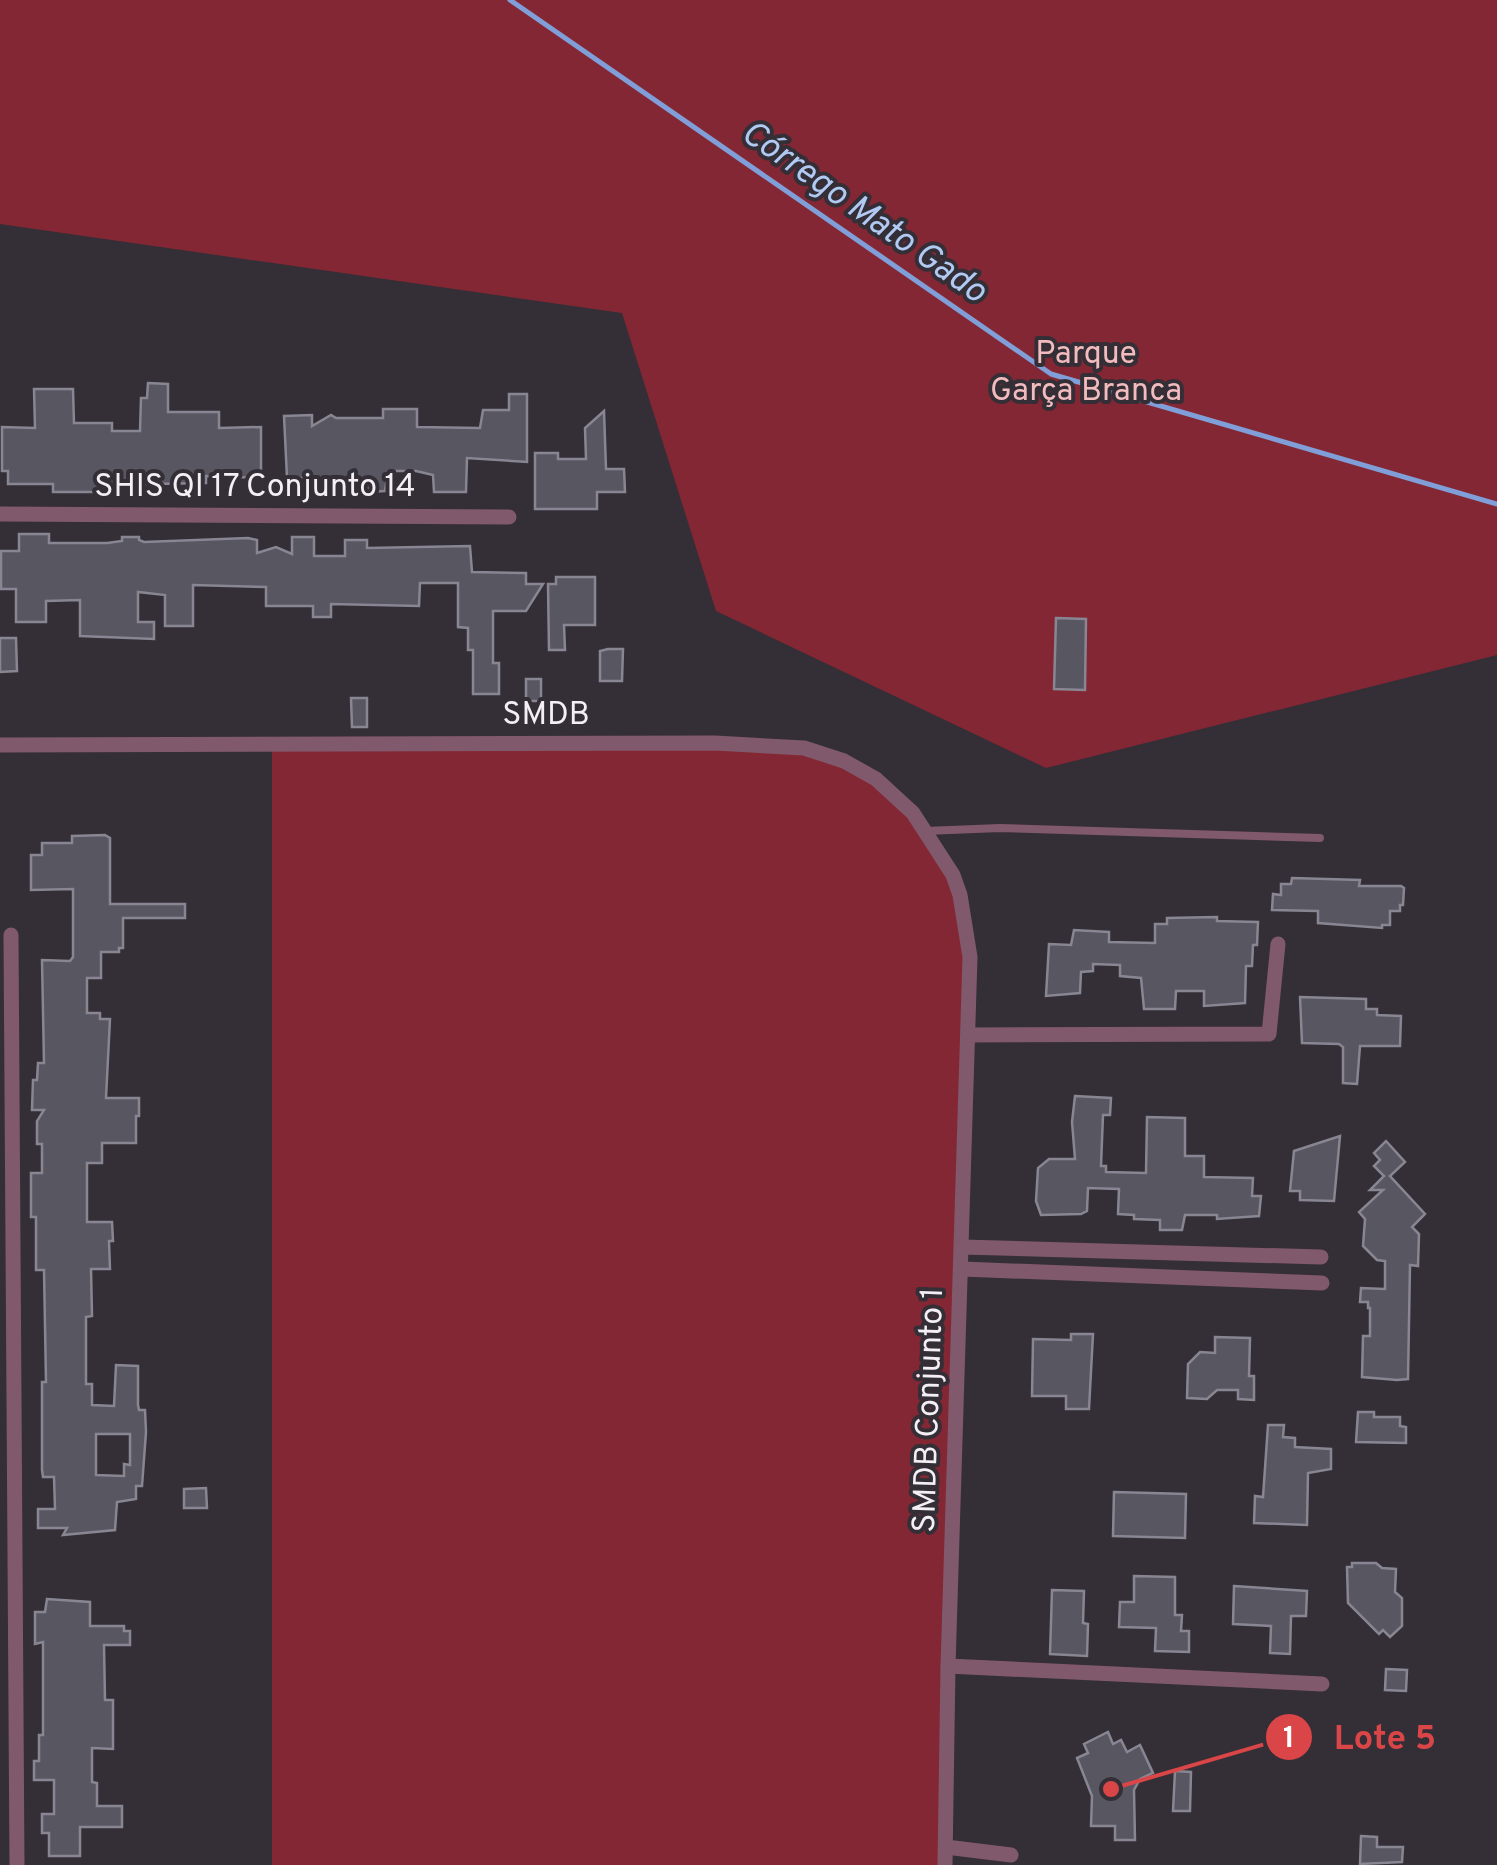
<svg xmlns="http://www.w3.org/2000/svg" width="1497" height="1865" viewBox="0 0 1497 1865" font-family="Overpass,sans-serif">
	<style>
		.green { fill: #842734 }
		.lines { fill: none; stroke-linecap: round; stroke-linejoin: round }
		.stream { stroke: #809ed7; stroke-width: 5 }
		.building { fill: #575661; stroke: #878692; stroke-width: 2.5; fill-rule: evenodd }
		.lane { stroke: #80596c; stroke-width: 8 }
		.street { stroke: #80596c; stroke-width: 15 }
		.labels { text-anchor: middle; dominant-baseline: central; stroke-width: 8; stroke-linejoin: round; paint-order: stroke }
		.park-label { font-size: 32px; fill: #f2bbbd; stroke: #342e36 }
		.street-label { font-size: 32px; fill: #f4eff5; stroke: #342e36 }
		.water-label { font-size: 35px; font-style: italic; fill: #b1caf3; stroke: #342e36 }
		.leader { fill: none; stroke: #da4647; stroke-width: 4 }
		.callout-dot { fill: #da4647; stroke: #342e36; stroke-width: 4 }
		.mark-label { font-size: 30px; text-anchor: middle; font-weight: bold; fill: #fff }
		.callout-label { font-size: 35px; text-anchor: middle; font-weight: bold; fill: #da4647; stroke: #342e36; stroke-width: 8; stroke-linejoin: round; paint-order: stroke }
	</style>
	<rect width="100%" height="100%" fill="#342e36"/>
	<g class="green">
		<polygon points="0,0 1497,0 1497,655 1046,768 716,611 622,313 0,224"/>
		<polygon points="272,744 804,748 845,761 913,813 953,875 970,957 944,1865 272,1865"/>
	</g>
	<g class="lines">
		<polyline class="stream" points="510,0 1051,374 1497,504"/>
	</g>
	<g class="building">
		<polygon points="148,383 168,384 168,412 219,412 219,428 261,427 261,478 206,476 206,483 101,485 102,492 53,492 53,484 8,484 8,471 2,471 2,427 35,428 34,389 73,389 74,423 112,423 112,431 140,431 141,398 147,398"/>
		<polygon points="509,394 527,394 527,462 467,458 466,492 434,492 433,475 416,471 388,471 385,491 369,492 369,488 324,488 324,483 317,483 317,478 287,478 284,416 312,415 312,426 331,415 336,418 383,418 383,409 417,409 417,427 480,428 483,410 509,410"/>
		<polygon points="604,411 606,469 624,469 625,492 597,492 597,509 535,509 535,453 558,453 558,459 586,459 585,428"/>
		<polygon points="19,534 49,534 49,543 107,543 122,541 122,537 139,537 139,540 144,542 248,538 257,540 257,553 276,547 292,554 292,537 314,537 314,556 345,556 345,540 367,540 367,548 470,546 472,572 526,573 526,584 543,584 526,611 493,611 493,663 499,663 499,694 473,694 473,650 468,650 468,628 458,627 458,583 420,583 419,606 331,604 331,617 313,617 313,606 266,606 266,587 193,585 193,626 165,626 165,595 138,592 138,622 154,622 154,639 80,636 80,600 46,601 46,622 16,622 16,589 1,589 1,551 19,551"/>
		<polygon points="556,577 595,577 595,625 564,625 565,650 549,650 548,584 556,584"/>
		<polygon points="1056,618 1086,619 1085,690 1054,689"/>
		<polygon points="0,638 16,638 17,671 0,672"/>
		<polygon points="608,649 623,649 622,681 600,681 600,651"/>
		<rect x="526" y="679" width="15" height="22"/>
		<polygon points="351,698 367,698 367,727 352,727"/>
		<path d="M 105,835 L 110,838 L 110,904 L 185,904 L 185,918 L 123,918 L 123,948 L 119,948 L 119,952 L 101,952 L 101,978 L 87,978 L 87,1013 L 100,1013 L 100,1019 L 110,1019 L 106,1098 L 139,1098 L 139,1116 L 136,1116 L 136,1143 L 102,1143 L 102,1163 L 87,1163 L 87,1222 L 112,1222 L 113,1241 L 109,1241 L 110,1269 L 91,1269 L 92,1316 L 86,1317 L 86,1384 L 92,1384 L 92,1405 L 114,1406 L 116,1365 L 138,1366 L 138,1405 L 139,1410 L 145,1410 L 146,1432 L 142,1486 L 136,1486 L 136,1499 L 117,1502 L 115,1530 L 63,1535 L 67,1528 L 38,1528 L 38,1509 L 55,1509 L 54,1477 L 43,1477 L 42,1470 L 42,1382 L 46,1382 L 44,1270 L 36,1270 L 36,1217 L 31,1217 L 31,1173 L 42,1173 L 42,1144 L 37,1144 L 37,1121 L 44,1110 L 32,1110 L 33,1080 L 37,1080 L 38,1063 L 44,1063 L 42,960 L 70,961 L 73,957 L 73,889 L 31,890 L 31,855 L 42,855 L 42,843 L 72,843 L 72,836 ZM 96,1434 L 130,1434 L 130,1465 L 124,1464 L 124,1476 L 96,1475 Z"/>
		<polygon points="1292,878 1360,880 1359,886 1401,886 1404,888 1403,905 1400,905 1400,911 1390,911 1390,925 1382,925 1382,928 1318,923 1318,911 1272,910 1273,894 1281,895 1281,884 1291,884"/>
		<polygon points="1217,917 1217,921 1258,922 1257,945 1253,945 1252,966 1246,966 1245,1003 1204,1006 1204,991 1176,991 1175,1009 1144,1009 1141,978 1120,976 1120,965 1093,964 1093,971 1081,972 1080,993 1046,996 1049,944 1071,945 1074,930 1109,932 1109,942 1155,943 1155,924 1167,924 1167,918"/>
		<polygon points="1300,997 1366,999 1366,1009 1377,1009 1377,1015 1401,1016 1400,1046 1360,1046 1357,1084 1343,1083 1343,1047 1339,1044 1302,1043"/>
		<polygon points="1075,1096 1111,1098 1110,1115 1103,1115 1101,1166 1106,1166 1106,1172 1146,1173 1147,1117 1185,1118 1185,1156 1204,1156 1204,1177 1253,1178 1252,1196 1261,1196 1259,1216 1217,1219 1217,1215 1185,1215 1182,1230 1160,1230 1160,1220 1134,1219 1134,1215 1118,1214 1119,1189 1088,1188 1087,1211 1081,1214 1041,1215 1036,1201 1038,1168 1049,1159 1075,1159 1072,1122"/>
		<polygon points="1340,1136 1334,1201 1300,1200 1300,1191 1290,1191 1294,1151"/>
		<polygon points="1386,1141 1405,1162 1390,1176 1425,1214 1412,1227 1419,1234 1418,1266 1410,1265 1408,1379 1397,1380 1362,1377 1363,1336 1370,1336 1370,1308 1368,1308 1368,1302 1360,1302 1361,1288 1385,1289 1385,1261 1377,1260 1363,1246 1365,1219 1359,1212 1383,1190 1370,1190 1384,1176 1374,1166 1380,1160 1374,1153"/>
		<polygon points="1071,1334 1093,1334 1089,1409 1066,1409 1066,1396 1032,1396 1033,1339 1071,1340"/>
		<polygon points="1215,1337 1250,1338 1249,1376 1254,1376 1254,1400 1238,1399 1238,1390 1217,1390 1207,1399 1187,1398 1188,1364 1200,1352 1215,1353"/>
		<polygon points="1358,1412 1374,1412 1374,1417 1400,1417 1400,1426 1406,1427 1406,1443 1356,1442"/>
		<polygon points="1268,1425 1284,1425 1283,1437 1295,1438 1295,1447 1331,1449 1331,1469 1308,1473 1307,1525 1254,1523 1255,1496 1263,1497"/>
		<polygon points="206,1488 207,1508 184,1508 184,1489"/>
		<polygon points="1114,1492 1186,1494 1185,1538 1113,1536"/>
		<polygon points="1352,1563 1376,1563 1382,1568 1396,1569 1395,1592 1402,1598 1402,1626 1390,1637 1383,1630 1379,1634 1348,1603 1347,1567 1352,1567"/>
		<polygon points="1134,1576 1175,1577 1175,1615 1182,1615 1181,1631 1189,1631 1189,1652 1155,1651 1156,1628 1119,1627 1120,1602 1134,1602"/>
		<polygon points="1234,1586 1307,1591 1306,1616 1291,1616 1290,1654 1270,1653 1271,1626 1233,1624"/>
		<polygon points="1052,1590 1084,1591 1083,1623 1088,1624 1087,1656 1050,1654"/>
		<polygon points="47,1599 90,1602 90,1626 124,1626 124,1631 130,1631 130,1645 104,1645 105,1700 113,1700 113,1749 92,1748 92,1782 97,1783 97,1806 122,1806 122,1827 80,1827 80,1856 49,1856 49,1833 42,1833 42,1814 54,1814 54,1780 34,1780 34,1761 39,1761 39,1735 43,1735 43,1642 35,1644 35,1612 45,1612"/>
		<polygon points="1386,1669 1407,1670 1406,1691 1385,1690"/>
		<polygon points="1108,1732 1113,1744 1121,1740 1127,1752 1140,1745 1153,1773 1140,1779 1134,1790 1135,1840 1115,1840 1115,1826 1091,1826 1092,1796 1077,1758 1088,1753 1084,1744"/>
		<polygon points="1175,1771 1191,1772 1190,1811 1173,1811"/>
		<polygon points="1361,1836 1377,1837 1377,1847 1403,1847 1402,1862 1360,1864"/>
	</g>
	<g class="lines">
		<polyline class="lane" points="925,831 1000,828 1320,838"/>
		<g class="street">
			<polyline points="0,514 509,517"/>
			<polyline points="0,745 715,743 804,748 844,761 876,779 913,813 953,875 960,895 970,957 948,1666 945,1865"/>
			<polyline points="11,935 17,1865"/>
			<polyline points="968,1035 1269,1034 1278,944"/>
			<polyline points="962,1247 1321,1257"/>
			<polyline points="962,1269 1322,1283"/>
			<polyline points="948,1666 1322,1684"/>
			<polyline points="946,1847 1011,1855"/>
		</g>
	</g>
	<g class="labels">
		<g class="park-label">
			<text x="1086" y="355">Parque<tspan x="1086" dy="37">Garça Branca</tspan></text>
		</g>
		<g class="street-label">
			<text x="255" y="488">SHIS QI 17 Conjunto 14</text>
			<text x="546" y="716">SMDB</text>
			<text transform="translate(930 1410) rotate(-88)">SMDB Conjunto 1</text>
		</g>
		<g class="water-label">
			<text transform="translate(863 213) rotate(35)">Córrego Mato Gado</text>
		</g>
	</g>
	<path class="leader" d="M1111 1789L1289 1737"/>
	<g class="callout-dot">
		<circle cx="1111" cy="1789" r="10"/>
		<circle cx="1289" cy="1737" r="25"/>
	</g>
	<g class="mark-label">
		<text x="1289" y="1747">1</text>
	</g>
	<g class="callout-label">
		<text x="1385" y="1749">Lote 5</text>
	</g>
</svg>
